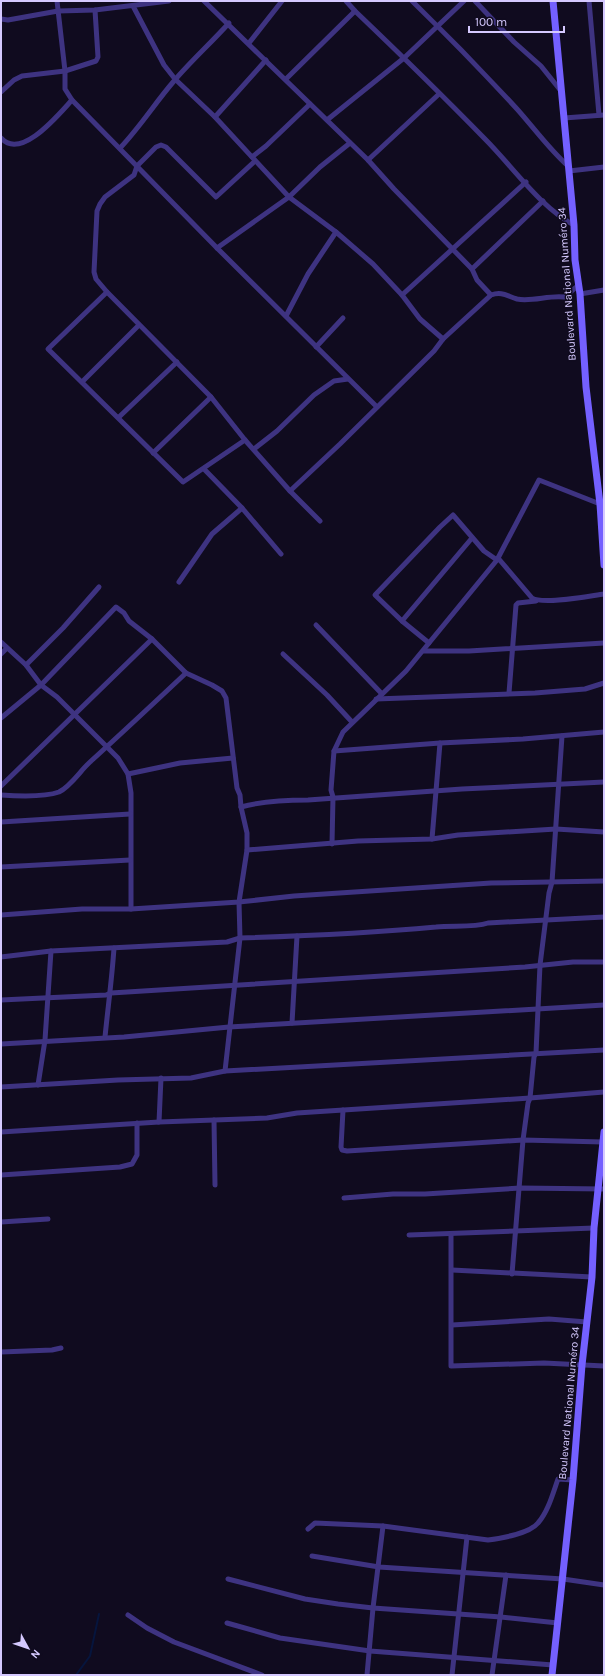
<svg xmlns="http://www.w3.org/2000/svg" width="605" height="1676" viewBox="0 0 605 1676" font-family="Karla,sans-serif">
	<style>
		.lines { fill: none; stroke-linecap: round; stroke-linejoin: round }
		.stream { stroke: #06153d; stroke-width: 2 }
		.street { stroke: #3e3381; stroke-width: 5 }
		.secondary { stroke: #7460ff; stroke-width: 7 }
		.labels { text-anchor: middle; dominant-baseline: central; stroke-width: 3; stroke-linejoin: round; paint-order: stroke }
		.street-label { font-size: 11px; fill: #d5c9ff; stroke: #100b1f }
	</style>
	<rect width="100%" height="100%" fill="#100b1f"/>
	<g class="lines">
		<polyline class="stream" points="76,1675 90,1656 99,1614"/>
		<g class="street">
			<polyline points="57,1 65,71 65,89 72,100 217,248 377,407"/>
			<polyline points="204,1 368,160 394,189 472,269 477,280 491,295"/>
			<path d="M 346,1 L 355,11 C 399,53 443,96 485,139 C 512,166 541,208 574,225"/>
			<path d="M 412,1 C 448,36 483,72 517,109 C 534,128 549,149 568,166"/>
			<polyline points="475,1 514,42 541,66 561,91"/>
			<polyline points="589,1 599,115"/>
			<polyline points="133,6 164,65 175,79 215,117 289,197 336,232 373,264 402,295 420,319 443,339"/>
			<polyline points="1,19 8,20 58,11 95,10 169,1"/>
			<polyline points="249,43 282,1"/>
			<polyline points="286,79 355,11"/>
			<polyline points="1,92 14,80 22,76 65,71 96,61 98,57 95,10"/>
			<polyline points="215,117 266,60"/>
			<polyline points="564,118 604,115"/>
			<polyline points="327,120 404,58 464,1"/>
			<path d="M 1,138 C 21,161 59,114 72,100"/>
			<path d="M 120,148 C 140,127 155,103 174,81 C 191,61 211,43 229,23"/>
			<polyline points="252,157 266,146 310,104"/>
			<polyline points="368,160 439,94"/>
			<polyline points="255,161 216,197 166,147 161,145 156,147 137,166 134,175 105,197 100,204 97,211 94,272 96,279 107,292 211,397 245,440 290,491 320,521"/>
			<polyline points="569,171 604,167"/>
			<polyline points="217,248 289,197 320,167 350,143"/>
			<polyline points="472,269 543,201"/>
			<polyline points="107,292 48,349 183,482 245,440"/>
			<polyline points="580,294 604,290"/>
			<polyline points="402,295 526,182"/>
			<polyline points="286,316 308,274 336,232"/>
			<polyline points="316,347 343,318"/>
			<polyline points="82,382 139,325"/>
			<polyline points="119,417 177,362"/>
			<polyline points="254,449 277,431 314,395 334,381 348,379"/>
			<polyline points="153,453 211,397"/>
			<polyline points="204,469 242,508 281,554"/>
			<path d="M 290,491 L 340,444 L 434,351 L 443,339 L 491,295 C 502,291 507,296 517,299 C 532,302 549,295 564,297 L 579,285"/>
			<path d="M 498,558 L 532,598 C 543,605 589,596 604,594"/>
			<polyline points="179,582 212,534 242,508"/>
			<polyline points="402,621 472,538"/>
			<polyline points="316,625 382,694"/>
			<polyline points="1,642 26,665 41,685 57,697 118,758 128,774 131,793 131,909"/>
			<polyline points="429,643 402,621 375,595 440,527 453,515 484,551 497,560"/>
			<polyline points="424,651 469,651 604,643"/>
			<polyline points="1,654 7,648"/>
			<polyline points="283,654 327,695 352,722"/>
			<polyline points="26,665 63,628 99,587"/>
			<polyline points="509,693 516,605 518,603 536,601"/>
			<polyline points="376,699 535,693 585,689 604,683"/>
			<polyline points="1,718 41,685 116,607 124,613 129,621 152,639 186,673 212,685 222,691 226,698 237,788 240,795 241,807 247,833 247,850 239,902 240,938 225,1071"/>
			<polyline points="334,751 440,743 523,739 604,732"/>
			<polyline points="128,774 180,763 233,758"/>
			<polyline points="1,786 152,639"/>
			<path d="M 1,795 C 16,796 45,797 59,792 C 71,786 80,771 90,762 C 122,733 154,703 186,673"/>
			<path d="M 241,807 C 263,801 285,800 308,800 L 462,789 L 604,782"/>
			<polyline points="1,822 130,814"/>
			<polyline points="432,839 440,743"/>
			<polyline points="332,844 333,797 331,790 334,751 343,732 406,671 497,560 539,480 600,504"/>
			<polyline points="247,850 358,841 432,839 458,835 556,829 604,832"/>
			<polyline points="1,867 130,860"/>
			<polyline points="1,915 82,909 131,909 239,902 294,896 491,883 604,881"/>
			<path d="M 1,957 L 51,951 L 227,942 L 240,938 C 306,936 371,933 436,927 C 452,925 473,928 488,923 L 604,917"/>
			<polyline points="1,1000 106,995 111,993 525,967 573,962 604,962"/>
			<polyline points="292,1023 297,936"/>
			<path d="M 105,1037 C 108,1007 112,978 114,948"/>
			<polyline points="1,1044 124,1037 229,1027 604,1005"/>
			<polyline points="38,1085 45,1040 51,951"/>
			<polyline points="1,1087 118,1080 191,1078 225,1071 604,1050"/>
			<polyline points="343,1110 341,1147 342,1150 347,1151 523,1140 603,1142"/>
			<polyline points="214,1120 215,1185"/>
			<polyline points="159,1122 161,1078"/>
			<polyline points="1,1132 159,1122 267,1118 297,1113 530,1098 604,1092"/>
			<polyline points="1,1175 120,1167 132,1164 137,1155 137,1123"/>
			<polyline points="344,1198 393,1194 425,1194 520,1188 604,1189"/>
			<polyline points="1,1222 48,1219"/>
			<polyline points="409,1235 594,1228"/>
			<polyline points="451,1235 451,1366 544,1363 604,1366"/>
			<polyline points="452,1270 592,1277"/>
			<polyline points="512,1274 523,1140 528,1103 530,1098 534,1057 536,1053 540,965 549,893 552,882 562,736"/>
			<polyline points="452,1325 549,1319 587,1322"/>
			<polyline points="1,1352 52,1350 61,1348"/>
			<path d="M 308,1529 L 315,1523 L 383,1526 L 488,1540 C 502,1538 529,1534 538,1523 C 548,1512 553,1493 558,1479 L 573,1480"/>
			<polyline points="312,1556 379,1567 563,1579 604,1585"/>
			<polyline points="228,1579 305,1599 338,1604 373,1608 501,1617 558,1623"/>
			<polyline points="128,1615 147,1628 174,1642 262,1675"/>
			<polyline points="227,1623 280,1638 370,1651 553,1665"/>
			<polyline points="367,1675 373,1608 383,1526"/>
			<polyline points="452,1675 467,1537"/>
			<polyline points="492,1675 506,1575"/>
		</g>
		<g class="secondary">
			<polyline points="553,1 574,225 575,260 580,294 586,387 600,504 604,565"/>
			<polyline points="552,1675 573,1480 582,1365 592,1277 594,1228 604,1132"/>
		</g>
	</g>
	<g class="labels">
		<g class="street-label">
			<text transform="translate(567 284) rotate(-94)">Boulevard National Numéro 34</text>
			<text transform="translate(569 1403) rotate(-85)">Boulevard National Numéro 34</text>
		</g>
	</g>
	<rect width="605" height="1676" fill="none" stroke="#d5c9ff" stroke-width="4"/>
	<g transform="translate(28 1648) rotate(130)" stroke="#100b1f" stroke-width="3" paint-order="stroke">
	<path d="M0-3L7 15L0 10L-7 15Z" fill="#d5c9ff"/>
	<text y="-6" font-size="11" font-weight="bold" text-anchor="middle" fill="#d5c9ff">N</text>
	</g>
	<path d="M469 26v6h95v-6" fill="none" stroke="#d5c9ff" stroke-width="2"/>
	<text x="475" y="26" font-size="12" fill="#d5c9ff" stroke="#100b1f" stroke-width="3" paint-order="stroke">100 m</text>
</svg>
